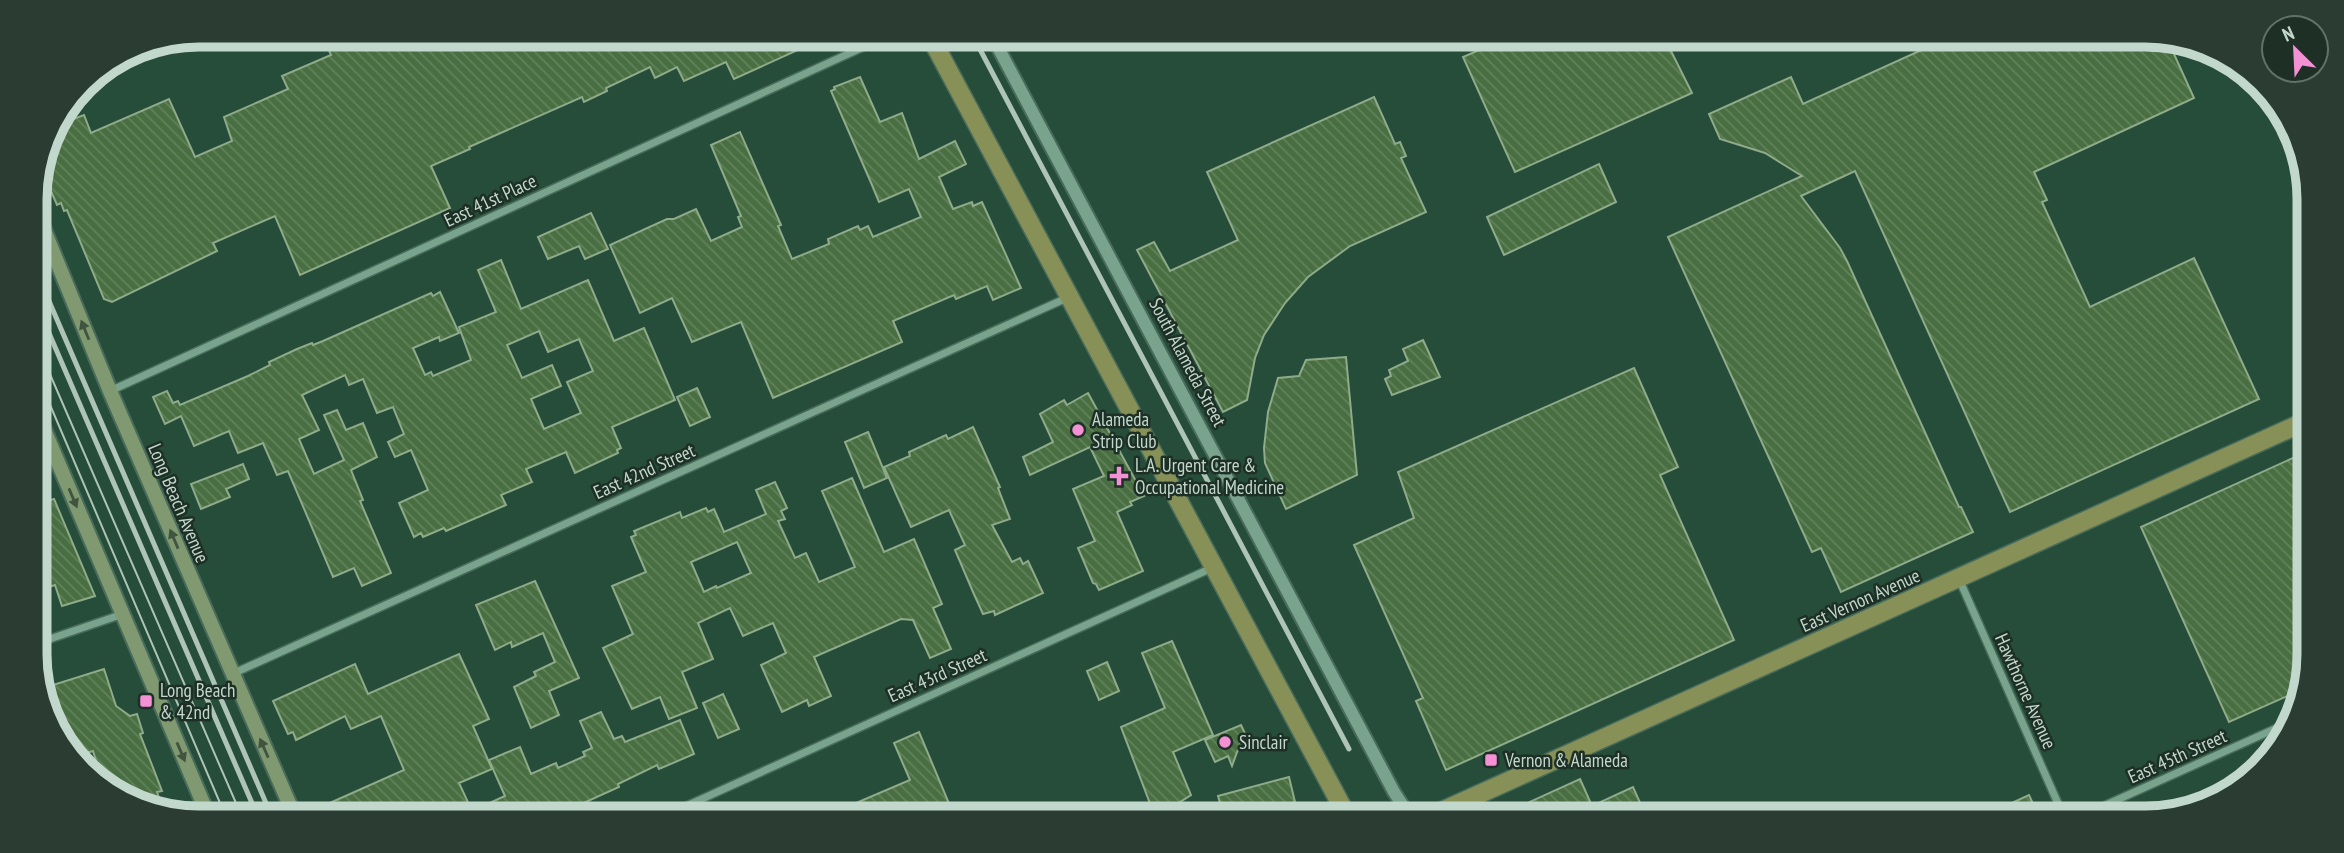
<svg xmlns="http://www.w3.org/2000/svg" width="2344" height="853" viewBox="0 0 2344 853" font-family="'PT Sans Narrow',sans-serif">
	<style>
		.building { fill: url(#building-back-hatch); stroke: #8fab8a; stroke-width: 2; fill-rule: evenodd }
		.lines { fill: none; stroke-linecap: round; stroke-linejoin: round }
		.minor-casing { stroke: #486b5b; stroke-width: 10 }
		.tertiary-casing { stroke: #486b5b; stroke-width: 16 }
		.secondary-casing { stroke: #486b5b; stroke-width: 18 }
		.primary-casing { stroke: #486b5b; stroke-width: 21 }
		.minor { stroke: #79a38c; stroke-width: 7 }
		.tertiary { stroke: #79a38c; stroke-width: 12 }
		.secondary { stroke: #809971; stroke-width: 14 }
		.primary { stroke: #879057; stroke-width: 18 }
		.tram { stroke: #adc4b7; stroke-width: 2 }
		.rail { stroke: #adc4b7; stroke-width: 5 }
		.oneway { fill: #405440 }
		.poi-dot { fill: #f491d4; stroke: #1e2f26; stroke-width: 2.5 }
		.labels { text-anchor: middle; dominant-baseline: central; stroke-width: 5; stroke-linejoin: round; paint-order: stroke }
		.street-label { font-size: 19px; fill: #c3d8cc; stroke: #1e2f26 }
		.poi-label { font-size: 19px; fill: #c3d8cc; stroke: #1e2f26; text-anchor: start }
		.rim { fill: none; stroke: #c3d8cc; stroke-width: 9 }
	</style>
	<defs>
		<pattern id="building-back-hatch" width="6" height="6" patternUnits="userSpaceOnUse" patternTransform="scale(1.75)"><rect width="6" height="6" fill="#486e41"/><path d="M-1 5l2 2M0 0l6 6M5-1l2 2" fill="none" stroke="#61825b"/></pattern>
	</defs>
	<rect width="100%" height="100%" fill="#264d3a"/>
	<g class="building">
		<polygon points="337,36 568,37 824,38 734,79 726,62 684,81 677,67 655,78 650,67 606,88 607,91 584,102 582,97 469,147 470,149 431,166 450,208 300,275 275,216 213,243 217,251 112,302 104,299 67,210 64,211 61,203 57,205 41,168 52,127 63,111 68,121 84,115 91,133 169,99 195,157 232,141 224,117 288,89 282,76 331,55 325,41"/>
		<polygon points="1500,41 1666,41 1692,93 1515,172 1463,57"/>
		<polygon points="1939,42 2169,43 2194,98 2034,172 2047,200 2042,202 2090,307 2194,258 2259,399 2010,512 1855,171 1801,196 1840,248 1847,261 1959,507 1961,507 1973,532 1841,592 1821,548 1812,552 1668,237 1802,176 1765,153 1720,139 1709,114 1791,77 1803,104"/>
		<polygon points="860,77 880,122 902,113 919,159 955,141 966,164 939,177 953,209 972,202 973,206 982,202 1021,288 993,300 987,286 956,299 954,295 893,321 902,342 773,398 741,322 692,342 672,298 640,313 610,245 667,219 674,219 696,209 711,241 742,227 738,217 741,216 711,145 740,132 781,225 778,226 792,259 829,244 828,239 858,226 860,230 868,226 873,237 921,217 909,189 879,202 872,185 831,91 835,89 834,87"/>
		<polygon points="1374,97 1395,144 1400,142 1406,156 1401,158 1426,212 1350,246 1308,277 1285,303 1264,335 1255,358 1247,400 1223,412 1137,250 1154,242 1170,271 1238,240 1207,172"/>
		<polygon points="1599,164 1616,202 1504,255 1487,217"/>
		<polygon points="591,213 608,249 585,259 579,246 548,259 538,237"/>
		<path d="M 501,260 L 521,309 L 588,280 L 614,341 L 644,328 L 675,400 L 612,427 L 621,448 L 617,450 L 618,453 L 575,473 L 566,452 L 526,469 L 532,482 L 501,495 L 506,505 L 446,531 L 444,528 L 423,537 L 421,533 L 414,537 L 399,503 L 428,490 L 411,450 L 395,457 L 388,442 L 404,434 L 393,407 L 377,413 L 363,379 L 349,385 L 345,375 L 302,395 L 319,430 L 299,439 L 314,474 L 344,460 L 324,415 L 337,410 L 346,430 L 363,423 L 377,457 L 351,470 L 363,500 L 360,501 L 391,573 L 362,586 L 354,568 L 333,577 L 288,471 L 277,475 L 263,443 L 238,453 L 229,431 L 194,446 L 181,416 L 165,424 L 153,397 L 167,391 L 173,403 L 178,401 L 180,405 L 248,376 L 270,365 L 269,362 L 297,349 L 312,343 L 313,345 L 323,341 L 431,293 L 433,296 L 440,292 L 459,333 L 440,341 L 439,337 L 413,348 L 425,375 L 431,372 L 433,376 L 471,360 L 459,327 L 496,312 L 478,270 ZM 539,331 L 548,352 L 579,339 L 593,371 L 567,382 L 581,413 L 544,429 L 531,399 L 561,386 L 552,365 L 522,378 L 507,345 Z"/>
		<polygon points="1423,340 1440,377 1392,395 1385,379 1391,376 1389,370 1408,361 1403,349"/>
		<polygon points="1346,357 1357,475 1286,509 1265,463 1264,448 1268,412 1278,378 1299,376 1306,360"/>
		<polygon points="1634,368 1678,467 1660,475 1734,640 1446,770 1416,701 1423,698 1354,545 1414,518 1398,472"/>
		<polygon points="697,388 710,417 690,426 677,397"/>
		<polygon points="1088,393 1144,496 1130,502 1132,505 1117,512 1143,571 1099,590 1096,584 1093,583 1078,548 1095,541 1073,489 1104,476 1090,447 1030,475 1023,457 1053,442 1040,414 1064,400 1067,405"/>
		<polygon points="973,427 1000,487 998,488 1010,519 992,525 1012,562 1020,558 1023,564 1028,561 1043,593 995,615 994,611 983,614 973,592 955,550 965,545 949,510 911,527 884,467 910,456 909,452 946,435 948,439"/>
		<polygon points="868,432 887,478 864,488 845,442"/>
		<polygon points="2304,453 2301,690 2229,722 2141,527"/>
		<polygon points="243,464 249,479 226,489 230,497 201,509 191,484"/>
		<path d="M 852,478 L 884,552 L 914,539 L 942,604 L 933,608 L 951,649 L 930,658 L 913,620 L 901,619 L 814,657 L 831,696 L 809,706 L 807,700 L 782,712 L 761,665 L 786,653 L 773,623 L 743,636 L 730,608 L 698,623 L 713,659 L 682,672 L 697,708 L 669,719 L 660,697 L 632,709 L 603,648 L 633,634 L 612,586 L 646,572 L 631,537 L 636,535 L 634,531 L 680,512 L 682,518 L 706,508 L 708,512 L 714,509 L 724,532 L 766,514 L 756,490 L 775,482 L 787,508 L 781,511 L 785,519 L 778,521 L 795,558 L 806,553 L 819,582 L 855,567 L 822,491 ZM 737,542 L 751,573 L 717,588 L 716,586 L 704,592 L 691,562 Z"/>
		<polygon points="54,499 95,596 62,606 55,585 38,590 37,504"/>
		<polygon points="535,581 579,678 549,691 559,715 531,728 514,687 536,676 534,672 555,662 543,633 512,647 511,642 495,650 476,605"/>
		<polygon points="1172,641 1213,735 1173,752 1191,795 1169,809 1171,814 1154,814 1121,727 1165,708 1142,653"/>
		<polygon points="459,654 489,719 473,726 492,769 459,783 472,811 505,796 489,760 520,747 531,774 556,763 558,768 585,756 583,752 592,748 580,721 601,712 614,739 622,736 625,742 680,720 694,754 659,769 657,765 618,784 619,787 566,811 314,810 404,770 381,716 351,729 345,716 296,740 293,732 288,734 273,701 355,664 368,694"/>
		<polygon points="1107,662 1119,691 1099,700 1087,671"/>
		<polygon points="104,669 116,706 130,716 137,714 143,733 140,734 162,791 157,792 163,809 147,809 102,780 93,751 73,757 40,689"/>
		<polygon points="723,694 739,729 718,738 703,703"/>
		<polygon points="1241,725 1248,740 1240,744 1232,766 1228,756 1215,762 1205,740"/>
		<polygon points="919,732 953,813 835,812 910,780 894,743"/>
		<polygon points="1289,777 1295,802 1252,814 1223,814 1218,796"/>
		<polygon points="1580,779 1592,806 1633,787 1646,816 1501,815"/>
		<polygon points="2029,795 2039,817 1981,817"/>
	</g>
	<g class="lines">
		<defs>
			<g id="minor">
				<polyline points="110,391 883,38"/>
				<polyline points="1959,579 2064,817"/>
				<polyline points="38,643 123,614"/>
				<polyline points="232,674 1069,297"/>
				<polyline points="673,812 1214,567"/>
				<polyline points="2079,817 2288,723"/>
			</g>
			<polyline id="tertiary" points="993,38 1394,792 1409,815"/>
			<g id="secondary">
				<polyline points="35,208 110,391 292,810"/>
				<polyline points="37,413 206,810"/>
			</g>
			<g id="primary">
				<polyline points="931,38 1346,814"/>
				<polyline points="1433,815 2304,422"/>
			</g>
		</defs>
		<use href="#minor" class="minor-casing"/>
		<use href="#tertiary" class="tertiary-casing"/>
		<use href="#secondary" class="secondary-casing"/>
		<use href="#primary" class="primary-casing"/>
		<use href="#minor" class="minor"/>
		<use href="#tertiary" class="tertiary"/>
		<use href="#secondary" class="secondary"/>
		<use href="#primary" class="primary"/>
		<g class="tram">
			<polyline points="36,342 239,810"/>
			<polyline points="36,372 223,810"/>
		</g>
		<g class="rail">
			<polyline points="974,38 1349,749"/>
			<polyline points="36,271 269,810"/>
			<polyline points="36,303 255,810"/>
		</g>
	</g>
	<defs><path id="oneway-solid" d="M-6-.8H1V-3.2L6.5 0L1 3.2V.8H-6Z" transform="scale(1.75)"/></defs>
	<g class="oneway">
		<use href="#oneway-solid" transform="translate(85 330) rotate(-112)"/>
		<use href="#oneway-solid" transform="translate(73 498) rotate(67)"/>
		<use href="#oneway-solid" transform="translate(174 539) rotate(-113)"/>
		<use href="#oneway-solid" transform="translate(264 748) rotate(-114)"/>
		<use href="#oneway-solid" transform="translate(181 752) rotate(67)"/>
	</g>
	<g class="poi-dot">
		<circle cx="1078" cy="430" r="7"/>
		<path d="M1115.5 465.5h7v7h7v7h-7v7h-7v-7h-7v-7h7z"/>
		<rect x="139" y="694" width="14" height="14" rx="3.5"/>
		<circle cx="1225" cy="742" r="7"/>
		<rect x="1484" y="753" width="14" height="14" rx="3.5"/>
	</g>
	<g class="labels">
		<g class="street-label">
			<text transform="translate(490 200) rotate(-25)">East 41st Place</text>
			<text transform="translate(1188 362) rotate(62)">South Alameda Street</text>
			<text transform="translate(644 471) rotate(-24)">East 42nd Street</text>
			<text transform="translate(179 503) rotate(67)">Long Beach Avenue</text>
			<text transform="translate(1860 600) rotate(-24)">East Vernon Avenue</text>
			<text transform="translate(937 675) rotate(-24)">East 43rd Street</text>
			<text transform="translate(2026 691) rotate(66)">Hawthorne Avenue</text>
			<text transform="translate(2177 756) rotate(-24)">East 45th Street</text>
		</g>
		<g class="poi-label">
			<text x="1092" y="419">Alameda<tspan x="1092" dy="22">Strip Club</tspan></text>
			<text x="1135" y="465">L.A. Urgent Care &amp;<tspan x="1135" dy="22">Occupational Medicine</tspan></text>
			<text x="160" y="690">Long Beach<tspan x="160" dy="22">&amp; 42nd</tspan></text>
			<text x="1239" y="742">Sinclair</text>
			<text x="1505" y="760">Vernon &amp; Alameda</text>
		</g>
	</g>
	<path d="M0 0H2344V853H0ZM199 47H2145A152 152 0 0 1 2297 199V654A152 152 0 0 1 2145 806H199A152 152 0 0 1 47 654V199A152 152 0 0 1 199 47Z" fill="#2b3d33" fill-rule="evenodd"/>
	<path class="rim" d="M199 47H2145A152 152 0 0 1 2297 199V654A152 152 0 0 1 2145 806H199A152 152 0 0 1 47 654V199A152 152 0 0 1 199 47Z"/>
	<g transform="translate(2295 49) rotate(336)"><circle r="33" fill="#1e2f26" stroke="#607368" stroke-width="2"/>
	<path d="M0-5L12 26L0 18L-12 26Z" fill="#f491d4"/>
	<text y="-10" font-size="19" font-weight="bold" text-anchor="middle" fill="#c3d8cc">N</text>
	</g>
</svg>
